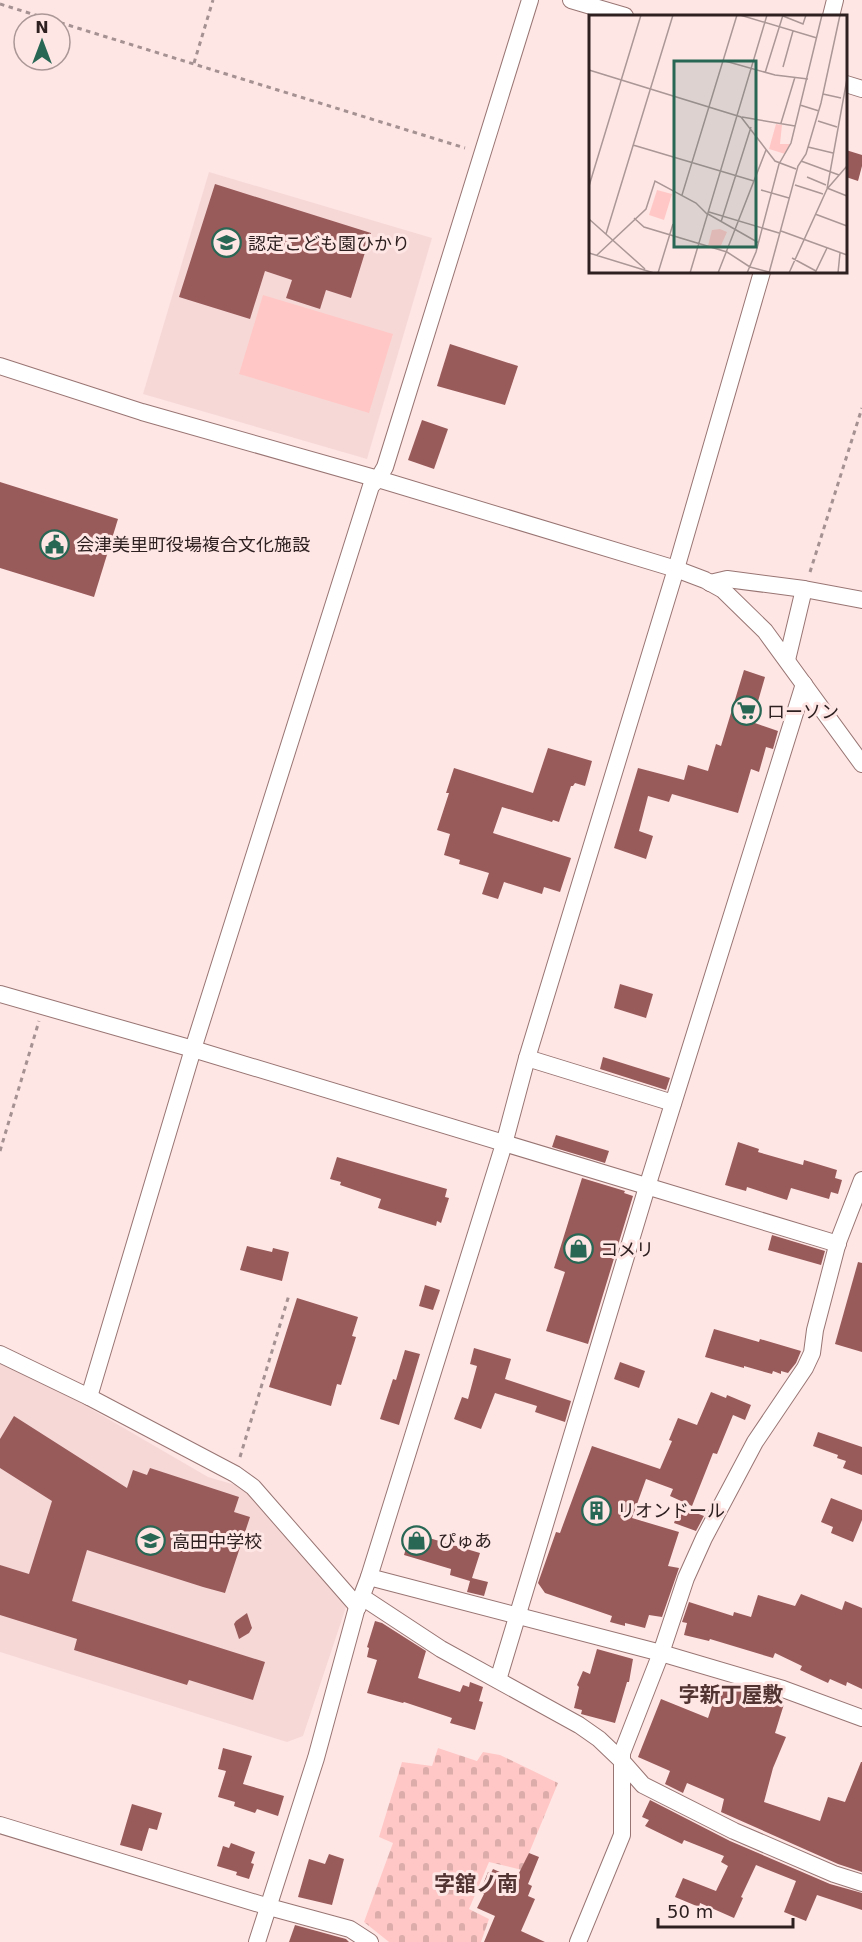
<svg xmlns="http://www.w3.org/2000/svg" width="862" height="1942" viewBox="0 0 862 1942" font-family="'DejaVu Sans','Noto Sans JP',sans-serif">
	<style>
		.built { fill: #f6d8d7 }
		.cemetery { fill: url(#cemetery-stones) }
		.pitch { fill: #ffc8c6 }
		.building { fill: #995a5a }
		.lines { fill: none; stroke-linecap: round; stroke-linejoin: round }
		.minor-casing { stroke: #987573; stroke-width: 18 }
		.path { stroke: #a59191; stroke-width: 3; stroke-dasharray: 4.5 4.5; stroke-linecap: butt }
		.minor { stroke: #fff; stroke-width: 16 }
		.labels { text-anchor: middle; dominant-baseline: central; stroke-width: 6; stroke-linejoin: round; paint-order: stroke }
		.poi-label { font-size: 18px; fill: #2e2020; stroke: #fee6e5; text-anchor: start }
		.quarter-label { font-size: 21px; font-weight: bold; fill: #523433; stroke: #fee6e5 }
		.inset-road { fill: none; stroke: #ab9796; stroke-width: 1.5 }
		.view { fill: #286754; fill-opacity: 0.15; stroke: #286754; stroke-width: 3 }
		.inset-edge { fill: none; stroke: #2e2020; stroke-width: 3 }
	</style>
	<defs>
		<pattern id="cemetery-stones" width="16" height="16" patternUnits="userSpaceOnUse" patternTransform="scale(1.5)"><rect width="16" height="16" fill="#ffc8c6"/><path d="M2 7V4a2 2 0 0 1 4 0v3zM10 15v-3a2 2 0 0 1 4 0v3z" fill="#dbacaa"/></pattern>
	</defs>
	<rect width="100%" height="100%" fill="#fee6e5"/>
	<g class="built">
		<polygon points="209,172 432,238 367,459 143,394"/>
		<polygon points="0,1356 208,1477 253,1490 348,1601 303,1736 287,1742 0,1652"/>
	</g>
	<polygon class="cemetery" points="438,1748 477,1761 483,1752 500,1755 558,1783 522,1870 489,1862 469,1909 489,1919 481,1942 389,1942 364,1922 393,1843 379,1837 402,1762 432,1766"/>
	<polygon class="pitch" points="263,295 393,334 369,413 239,374"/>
	<g class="building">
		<polygon points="846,150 862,155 862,166 858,181 846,177"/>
		<polygon points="215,184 371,233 351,298 326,290 320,309 286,298 292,280 265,271 250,319 179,297"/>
		<polygon points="450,344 518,366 505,405 437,386"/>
		<polygon points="422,420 448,429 434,469 408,460"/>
		<polygon points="0,482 118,519 94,597 0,568"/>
		<polygon points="744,670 765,677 752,722 778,731 773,749 766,747 759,772 751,769 738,813 672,794 669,802 648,796 639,831 653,836 646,859 614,848 638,768 684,780 688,765 708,771 716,744 721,746"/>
		<polygon points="548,748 592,761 585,786 575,783 573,786 571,786 559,822 553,820 552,822 502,807 493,833 571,858 560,892 544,887 542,894 504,882 498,899 482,894 489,873 459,864 460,860 444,855 450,834 437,830 449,793 446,793 454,768 533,793"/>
		<polygon points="620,984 653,994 646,1018 614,1008"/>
		<polygon points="603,1057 670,1078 666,1090 600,1069"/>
		<polygon points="556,1135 609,1151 605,1163 552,1147"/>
		<polygon points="738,1142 759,1149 758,1152 803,1165 804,1160 837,1170 835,1178 842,1180 838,1194 831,1192 829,1199 791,1188 787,1200 747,1187 746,1191 725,1185"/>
		<polygon points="337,1157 447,1189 445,1197 449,1198 441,1223 437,1221 436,1226 378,1208 381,1199 340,1185 341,1182 330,1179"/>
		<polygon points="582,1178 625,1191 624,1193 633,1196 588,1344 546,1331 565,1272 554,1268"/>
		<polygon points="772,1235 825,1251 821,1265 768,1250"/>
		<polygon points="247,1246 272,1252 273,1248 289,1252 282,1281 240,1270"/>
		<polygon points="858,1262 862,1263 862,1352 835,1344"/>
		<polygon points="425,1285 440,1290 433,1310 419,1306"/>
		<polygon points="297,1298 358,1317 352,1336 356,1337 341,1385 337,1384 331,1406 269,1387"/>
		<polygon points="714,1329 759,1342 760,1339 801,1351 796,1363 788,1373 781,1371 781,1374 773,1371 772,1374 744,1366 744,1368 705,1357"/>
		<polygon points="474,1348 511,1359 505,1379 571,1401 565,1422 535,1412 537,1406 495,1393 481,1429 454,1419 462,1397 468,1399 477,1366 470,1364"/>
		<polygon points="405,1350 420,1354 399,1425 380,1419 393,1379 396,1380"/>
		<polygon points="620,1362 645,1371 639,1388 614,1379"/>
		<polygon points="711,1392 726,1398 727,1395 751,1405 745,1420 733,1415 717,1454 713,1453 692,1506 670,1496 673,1489 646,1479 632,1518 679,1532 668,1566 679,1568 662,1617 649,1615 645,1628 625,1623 625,1626 610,1622 612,1616 545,1593 538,1583 556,1532 560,1533 592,1446 660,1469 672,1441 669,1440 678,1418 697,1425"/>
		<polygon points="14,1416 127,1488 133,1470 147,1475 150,1468 239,1497 234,1512 250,1517 225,1593 203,1587 87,1550 72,1601 265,1662 253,1700 189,1680 187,1685 74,1650 77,1639 0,1615 0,1565 29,1574 52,1501 0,1468 0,1439"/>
		<polygon points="818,1432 862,1447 862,1475 843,1468 846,1461 837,1458 838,1455 813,1446"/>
		<polygon points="831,1498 862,1510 862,1520 853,1542 831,1533 833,1527 821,1522"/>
		<polygon points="680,1507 704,1516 696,1531 674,1523"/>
		<polygon points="412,1529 430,1534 429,1538 480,1553 472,1578 488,1582 484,1596 467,1592 470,1581 450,1575 451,1569 404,1555"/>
		<polygon points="801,1594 842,1610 845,1601 862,1608 862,1689 847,1682 846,1686 830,1679 828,1683 800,1670 802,1666 775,1653 773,1658 710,1639 709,1641 684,1635 687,1623 682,1622 689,1602 733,1616 734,1612 751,1617 758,1595 795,1606"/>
		<polygon points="247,1613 252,1628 249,1633 239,1639 234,1624 236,1621"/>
		<polygon points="375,1621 382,1623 426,1651 418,1678 460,1692 463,1685 469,1687 470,1682 483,1687 479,1701 483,1702 475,1730 450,1723 452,1718 404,1702 403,1703 367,1693 377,1660 367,1657 369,1648 367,1647"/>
		<polygon points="597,1649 633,1659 629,1682 627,1682 615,1723 581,1714 582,1710 574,1708 579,1687 577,1685 583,1671 590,1674"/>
		<polygon points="732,1685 784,1704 775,1733 786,1737 773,1768 764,1802 820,1821 828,1797 845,1802 861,1762 862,1762 862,1872 838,1864 721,1812 724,1799 687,1783 683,1793 665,1784 670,1771 638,1757 661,1699 708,1718 718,1688 729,1691"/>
		<polygon points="223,1748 252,1756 243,1784 284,1796 278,1816 257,1809 255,1813 234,1806 235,1802 218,1797 226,1771 218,1769"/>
		<polygon points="650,1800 730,1841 830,1884 862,1893 862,1910 817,1895 806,1921 784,1912 796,1881 756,1865 741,1897 743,1898 734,1918 700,1903 699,1907 675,1897 683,1878 716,1891 728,1866 721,1862 724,1856 684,1840 682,1844 645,1826 649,1820 642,1817"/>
		<polygon points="132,1804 162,1813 157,1830 149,1828 142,1851 120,1845"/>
		<polygon points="231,1843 255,1852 251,1863 254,1864 249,1879 236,1875 237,1872 217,1866 223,1846 229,1848"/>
		<polygon points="529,1853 539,1857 528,1884 532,1886 528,1896 535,1899 521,1931 545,1942 484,1942 495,1916 477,1908 484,1894 480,1892 488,1872 491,1873 493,1869 516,1879"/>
		<polygon points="329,1854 344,1859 332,1905 298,1897 309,1859 325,1864"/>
		<polygon points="295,1925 346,1939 349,1942 289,1942"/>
	</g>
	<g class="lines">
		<defs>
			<g id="minor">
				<polyline points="571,0 625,16"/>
				<polyline points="831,16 835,0"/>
				<polyline points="846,84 862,89"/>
				<polyline points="0,366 142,412 378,479 676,569 705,580 723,590 765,631 862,764"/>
				<polyline points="710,583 727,579 804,589 862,600"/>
				<polyline points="787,660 804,589"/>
				<polyline points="0,994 193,1049 838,1244"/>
				<polyline points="527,1058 673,1103"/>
				<polyline points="0,1354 89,1397 235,1474 253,1487 358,1607"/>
				<polyline points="89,1397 193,1049 371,486 378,479 385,467 530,0"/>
				<polyline points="369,1577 661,1653 783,1689 862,1718"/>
				<polyline points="362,1597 441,1649 579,1725 599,1739 621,1760 643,1785 734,1831 834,1874 862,1883"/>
				<polyline points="498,1680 647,1187 804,684"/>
				<polyline points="0,1825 269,1907 350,1929 370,1942"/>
				<polyline points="257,1942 316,1758 356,1611 369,1577 504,1144 527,1058 676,569 762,272"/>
				<polyline points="578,1942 622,1835 622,1753 661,1653 686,1578 704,1538 755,1442 805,1368 812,1353 815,1330 838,1242 862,1180"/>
			</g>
		</defs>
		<use href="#minor" class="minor-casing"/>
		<g class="path">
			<polyline points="0,4 465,148"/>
			<polyline points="194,63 213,0"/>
			<polyline points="810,572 862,408"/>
			<polyline points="0,1151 39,1021"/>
			<polyline points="240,1457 289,1295"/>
		</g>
		<use href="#minor" class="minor"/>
	</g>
	<defs>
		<symbol id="school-ring" viewBox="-11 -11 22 22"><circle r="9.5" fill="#fee6e5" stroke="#286754" stroke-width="1.5"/><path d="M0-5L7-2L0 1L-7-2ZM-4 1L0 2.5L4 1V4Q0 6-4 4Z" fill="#286754"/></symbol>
		<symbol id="civic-ring" viewBox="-11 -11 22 22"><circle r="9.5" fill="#fee6e5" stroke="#286754" stroke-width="1.5"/><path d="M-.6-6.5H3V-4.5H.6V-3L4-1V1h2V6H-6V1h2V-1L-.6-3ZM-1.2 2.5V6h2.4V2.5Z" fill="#286754"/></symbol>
		<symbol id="supermarket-ring" viewBox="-11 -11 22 22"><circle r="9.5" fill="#fee6e5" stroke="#286754" stroke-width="1.5"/><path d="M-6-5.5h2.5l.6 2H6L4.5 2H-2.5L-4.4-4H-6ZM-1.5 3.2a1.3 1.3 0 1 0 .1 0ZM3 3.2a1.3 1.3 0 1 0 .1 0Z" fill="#286754"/></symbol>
		<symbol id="shop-ring" viewBox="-11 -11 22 22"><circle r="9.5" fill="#fee6e5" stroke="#286754" stroke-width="1.5"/><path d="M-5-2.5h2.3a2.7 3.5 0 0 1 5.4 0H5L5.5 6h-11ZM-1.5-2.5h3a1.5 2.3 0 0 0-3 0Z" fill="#286754"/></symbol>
		<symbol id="building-ring" viewBox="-11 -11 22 22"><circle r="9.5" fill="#fee6e5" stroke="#286754" stroke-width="1.5"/><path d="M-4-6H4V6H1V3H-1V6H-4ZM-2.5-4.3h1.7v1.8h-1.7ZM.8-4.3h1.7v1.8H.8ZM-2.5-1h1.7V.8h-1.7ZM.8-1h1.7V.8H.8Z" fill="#286754"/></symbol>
	</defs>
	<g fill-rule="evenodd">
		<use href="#school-ring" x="210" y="226" width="33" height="33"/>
		<use href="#civic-ring" x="38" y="528" width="33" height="33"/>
		<use href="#supermarket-ring" x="730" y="694" width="33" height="33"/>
		<use href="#shop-ring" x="562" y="1232" width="33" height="33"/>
		<use href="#building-ring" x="580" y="1494" width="33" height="33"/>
		<use href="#shop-ring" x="400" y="1524" width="33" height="33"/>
		<use href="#school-ring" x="134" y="1524" width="33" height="33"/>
	</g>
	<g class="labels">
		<g class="poi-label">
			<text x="248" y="243">認定こども園ひかり</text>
			<text x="76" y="544">会津美里町役場複合文化施設</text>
			<text x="767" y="711">ローソン</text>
			<text x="600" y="1249">コメリ</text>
			<text x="617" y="1510">リオンドール</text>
			<text x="438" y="1540">ぴゅあ</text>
			<text x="172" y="1541">高田中学校</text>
		</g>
		<g class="quarter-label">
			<text x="731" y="1695">字新丁屋敷</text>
			<text x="476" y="1884">字舘ノ南</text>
		</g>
	</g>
	<g transform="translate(589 15)">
		<rect width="258" height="258" fill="#fee6e5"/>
		<path d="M 187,109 L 193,110 L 191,129 L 201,129 L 196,139 L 180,134 ZM 131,214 L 138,217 L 130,235 L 119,231 L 123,215 Z" fill="#ffc8c6"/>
		<path d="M 68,175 L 83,179 L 75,205 L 60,200 Z" fill="#ffc8c6"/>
		<path class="inset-road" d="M 151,0 L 228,23M 194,1 L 214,9 L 217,0M 136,46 L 186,60 L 219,64M 194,52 L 204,16M 0,55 L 152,102 L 186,146 L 207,154M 176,58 L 194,0M 234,79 L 252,83M 211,90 L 230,96M 153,102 L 206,111M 229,106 L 248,112M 192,108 L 206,62M 44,130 L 165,166M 219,132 L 244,138M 212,146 L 250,160M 218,162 L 237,170M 206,170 L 234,179M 0,171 L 52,0M 238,173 L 258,181M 238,174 L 258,151M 172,175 L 200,183M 93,180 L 148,0M 120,197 L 190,218M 119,199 L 170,228M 226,199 L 258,211M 45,203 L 55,212 L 138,237 L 161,252M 0,204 L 56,254M 132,207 L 162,112M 192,216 L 258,240M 17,219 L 84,0M 0,238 L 65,258M 8,240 L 57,194 L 66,166 L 107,188 L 119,200M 203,243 L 227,256M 161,252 L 180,257M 69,258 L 84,209M 101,258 L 178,0M 129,258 L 177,135M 158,258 L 167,237 L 190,149 L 202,128 L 233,0M 180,258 L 209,151 L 217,139 L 232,88 L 251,0M 200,258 L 238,174 L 258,64M 226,258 L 238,233M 249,258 L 251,238"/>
		<path class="view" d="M 85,46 L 167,46 L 167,232 L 85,232 Z"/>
		<rect width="258" height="258" class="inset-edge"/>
	</g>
	<g transform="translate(42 42)"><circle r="28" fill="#fee6e5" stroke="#ab9796" stroke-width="1.5"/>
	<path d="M0-4.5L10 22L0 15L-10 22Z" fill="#286754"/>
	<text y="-9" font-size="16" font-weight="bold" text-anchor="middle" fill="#2e2020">N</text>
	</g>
	<path d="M658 1918v9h135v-9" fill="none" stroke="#2e2020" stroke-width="3"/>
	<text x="667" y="1918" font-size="18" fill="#2e2020" stroke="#fee6e5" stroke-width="4.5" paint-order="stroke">50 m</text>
</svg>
